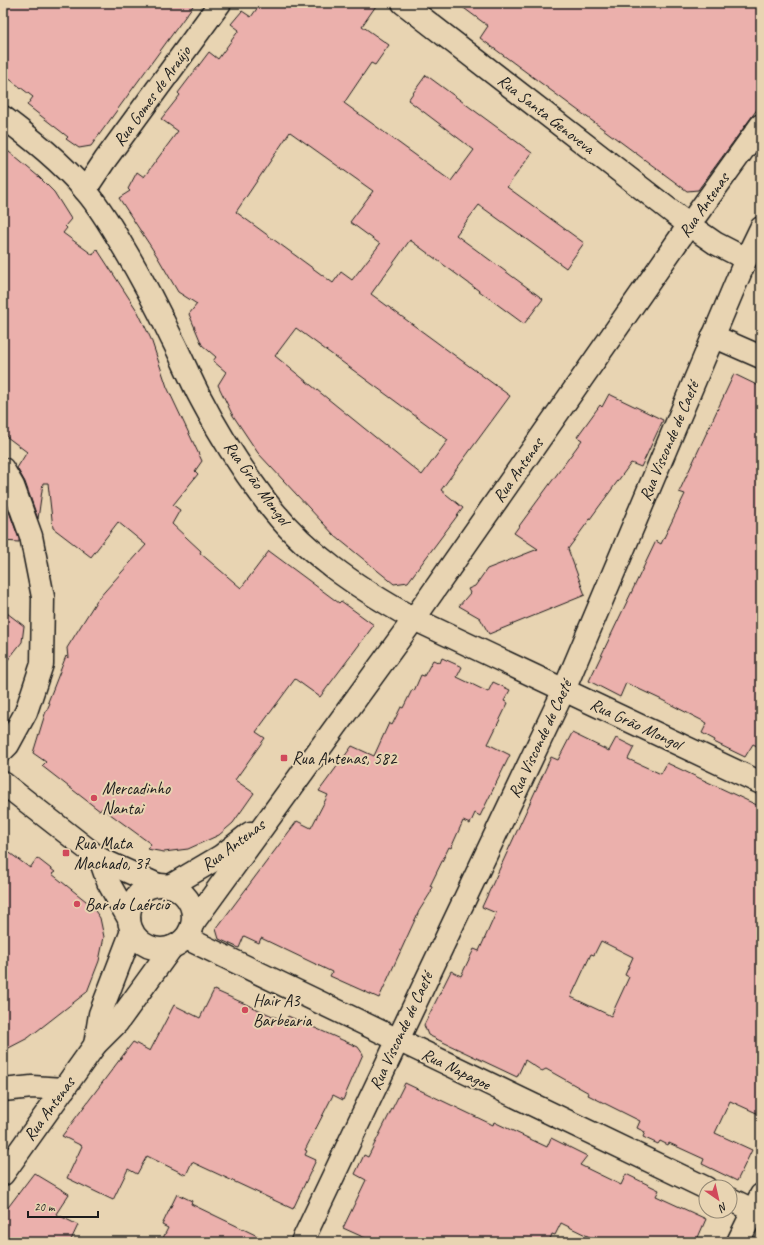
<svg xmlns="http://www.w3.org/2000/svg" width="764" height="1245" viewBox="0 0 764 1245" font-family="Caveat,sans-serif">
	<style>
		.building { fill: #ebb0ac; stroke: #1c1c1c; fill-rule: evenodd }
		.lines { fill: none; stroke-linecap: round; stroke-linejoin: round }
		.minor-casing { stroke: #1c1c1c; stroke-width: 25 }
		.tertiary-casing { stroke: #1c1c1c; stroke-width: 25 }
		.minor { stroke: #e8d4b2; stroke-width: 22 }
		.tertiary { stroke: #e8d4b2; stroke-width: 22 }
		.poi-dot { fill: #d1495b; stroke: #e8d4b2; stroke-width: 1.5 }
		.labels { text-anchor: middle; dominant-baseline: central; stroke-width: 4; stroke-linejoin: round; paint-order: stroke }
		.street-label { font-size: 17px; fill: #1c1c1c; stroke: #e8d4b2 }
		.poi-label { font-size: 17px; fill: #1c1c1c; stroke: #e8d4b2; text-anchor: start }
	</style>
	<rect width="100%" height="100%" fill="#e8d4b2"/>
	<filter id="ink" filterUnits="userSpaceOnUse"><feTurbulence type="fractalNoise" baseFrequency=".025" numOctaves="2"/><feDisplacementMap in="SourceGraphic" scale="8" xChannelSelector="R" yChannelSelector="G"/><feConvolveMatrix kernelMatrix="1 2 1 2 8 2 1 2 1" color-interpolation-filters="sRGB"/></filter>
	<g filter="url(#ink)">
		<g class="building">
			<polygon points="3,3 195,3 91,146 79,148 66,139 68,137 27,105 33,97 3,74"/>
			<path d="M 261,3 L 378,3 L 362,26 L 389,45 L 375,65 L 371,63 L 344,103 L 451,181 L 474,150 L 408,100 L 426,75 L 532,153 L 507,187 L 584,243 L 566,268 L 479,205 L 456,235 L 543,299 L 524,324 L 410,240 L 371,294 L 510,396 L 441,490 L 463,508 L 408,582 L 394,584 L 335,536 L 258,453 L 232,414 L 218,385 L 226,372 L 213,361 L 216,357 L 202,345 L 189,314 L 197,304 L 178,292 L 157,256 L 119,198 L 130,191 L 128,189 L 137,172 L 144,177 L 178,131 L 161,119 L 180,95 L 178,93 L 209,52 L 218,59 L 239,30 L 231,24 L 242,11 L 251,17 ZM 290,132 L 373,191 L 350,222 L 380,244 L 352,280 L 341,272 L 333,283 L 236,212 ZM 296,328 L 448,440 L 422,475 L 275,356 Z"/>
			<polygon points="457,3 761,3 761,104 698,190 687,191 480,38 488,26"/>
			<polygon points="3,147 39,177 54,192 71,219 65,226 67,228 63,233 93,255 97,249 138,312 151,339 167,387 202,461 195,471 198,474 173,505 180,510 172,524 201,551 200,553 241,588 269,551 339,603 341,601 374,625 320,697 295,679 256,732 265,738 235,780 254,793 233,823 219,835 188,849 164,852 147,849 151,844 102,808 100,811 42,766 46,762 33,753 45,714 50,703 48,702 66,656 68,658 67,648 97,600 146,545 118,522 91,557 53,528 48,483 43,483 38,519 25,482 17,468 27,452 3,434"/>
			<polygon points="734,374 761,387 761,748 753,744 745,757 714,742 715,740 702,733 707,723 660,699 626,683 620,697 589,681 656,541 661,544 685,494 679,492"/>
			<polygon points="609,394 663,420 641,467 631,463 568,549 585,595 489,634 480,618 459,606 470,593 468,589 475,586 487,569 538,549 514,533 582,440 577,437 600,405 602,407"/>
			<polygon points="3,495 19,539 19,542 3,541"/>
			<polygon points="3,610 24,626 22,642 3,666"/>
			<polygon points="442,658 462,667 457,677 488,692 493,682 510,690 504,701 508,703 488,744 510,755 480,816 475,813 470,824 463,821 451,848 449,847 430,886 432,887 431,892 419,911 379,998 330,976 332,972 261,938 259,943 244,936 239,948 219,939 216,929 297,821 311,828 328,795 319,791 352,746 374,756 389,723 392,725 401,707 403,708 412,690 414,691 421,675 424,676 433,660 440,663"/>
			<path d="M 572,733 L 609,751 L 616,738 L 634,747 L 628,759 L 661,774 L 667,763 L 761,807 L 761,1115 L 730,1101 L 715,1133 L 752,1150 L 737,1181 L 702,1164 L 704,1159 L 669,1143 L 668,1145 L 660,1141 L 658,1144 L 643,1137 L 645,1132 L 637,1128 L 640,1121 L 588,1095 L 589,1093 L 546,1069 L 542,1071 L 525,1060 L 517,1077 L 428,1035 L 424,1025 L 451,971 L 461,976 L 474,949 L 479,951 L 496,913 L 482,907 L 551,757 L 558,760 ZM 601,941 L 633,957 L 625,975 L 629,977 L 611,1016 L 571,997 L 591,954 L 594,955 Z"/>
			<polygon points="3,848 30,868 37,858 55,872 52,874 91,905 100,918 104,937 99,961 87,992 28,1038 3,1051"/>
			<polygon points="214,990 286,1022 288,1016 358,1047 363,1054 343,1100 333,1095 305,1150 307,1151 305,1155 316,1160 293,1209 192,1162 186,1175 147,1156 137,1174 128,1169 113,1200 67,1178 82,1146 62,1136 133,1042 150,1051 174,1005 200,1018"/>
			<polygon points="405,1083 493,1125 494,1122 547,1147 551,1138 587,1156 580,1165 621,1185 626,1174 659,1190 656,1196 706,1219 696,1242 600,1242 561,1223 555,1235 552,1234 549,1242 374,1242 343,1228 366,1180 355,1174 364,1155 368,1157"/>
			<polygon points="34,1173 69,1194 56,1214 78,1225 70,1242 3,1242 3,1214"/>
			<polygon points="177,1194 192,1201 191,1204 270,1242 161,1242 168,1228 162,1225"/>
		</g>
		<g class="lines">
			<defs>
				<g id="minor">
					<polyline points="403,3 689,225 715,243 746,259"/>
					<path d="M 3,117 C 32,139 61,162 85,190 C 99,206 111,226 122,245 C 140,275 157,307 172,339 C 182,358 190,379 201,399 C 219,434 241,468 265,500 C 303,552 358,588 414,619 L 761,783"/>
					<polyline points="85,190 105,160 220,3"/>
					<polyline points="713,336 761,357"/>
					<polyline points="3,469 13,486 31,536 43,597 42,664 26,712 8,745 3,750"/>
					<polyline points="3,783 100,859 158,885"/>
					<polyline points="100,859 108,882 129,919"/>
					<circle cx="161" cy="917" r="32"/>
					<polyline points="170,886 221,856 250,833"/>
					<polyline points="193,923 414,619 689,225 761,125"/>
					<polyline points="186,938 706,1188"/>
					<polyline points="95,1045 100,1014 132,931"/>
					<polyline points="3,1090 32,1087 64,1089"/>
					<polyline points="3,1174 95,1045 117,1023 172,947"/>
					<polyline points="730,1199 761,1214"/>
					<polyline points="302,1242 564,690 746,259 761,228"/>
				</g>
				<polyline id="tertiary" points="738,1242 761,1195"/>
			</defs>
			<use href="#minor" class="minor-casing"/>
			<use href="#tertiary" class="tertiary-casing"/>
			<use href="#minor" class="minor"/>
			<use href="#tertiary" class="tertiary"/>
		</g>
	</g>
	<g class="poi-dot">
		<rect x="280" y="754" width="8" height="8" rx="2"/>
		<circle cx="94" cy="798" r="4"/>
		<rect x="62" y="849" width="8" height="8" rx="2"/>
		<circle cx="77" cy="904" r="4"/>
		<circle cx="245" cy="1010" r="4"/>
	</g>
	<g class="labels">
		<g class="street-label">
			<text transform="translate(152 96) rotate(-54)">Rua Gomes de Araújo</text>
			<text transform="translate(546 114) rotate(38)">Rua Santa Genoveva</text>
			<text transform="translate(704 205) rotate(-55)">Rua Antenas</text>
			<text transform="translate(669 441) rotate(-67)">Rua Visconde de Caeté</text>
			<text transform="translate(518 470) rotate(-55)">Rua Antenas</text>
			<text transform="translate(257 483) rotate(54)">Rua Grão Mongol</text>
			<text transform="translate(636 724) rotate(25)">Rua Grão Mongol</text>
			<text transform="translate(540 739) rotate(-65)">Rua Visconde de Caeté</text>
			<text transform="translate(233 845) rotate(-37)">Rua Antenas</text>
			<text transform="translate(401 1031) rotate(-65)">Rua Visconde de Caeté</text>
			<text transform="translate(456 1069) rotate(26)">Rua Napagoe</text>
			<text transform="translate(49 1109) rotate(-54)">Rua Antenas</text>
		</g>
		<g class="poi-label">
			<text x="292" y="758">Rua Antenas, 582</text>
			<text x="102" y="788">Mercadinho<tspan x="102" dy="20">Nantai</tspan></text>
			<text x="74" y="843">Rua Mata<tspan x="74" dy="20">Machado, 37</tspan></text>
			<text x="85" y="904">Bar do Laércio</text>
			<text x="253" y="1000">Hair A3<tspan x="253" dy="20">Barbearia</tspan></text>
		</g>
	</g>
	<rect width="764" height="1245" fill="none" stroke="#e8d4b2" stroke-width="16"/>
	<rect x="8" y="8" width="748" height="1229" fill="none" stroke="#1c1c1c" stroke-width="1.5" filter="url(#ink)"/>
	<g transform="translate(718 1199) rotate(146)"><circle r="19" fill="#e8d4b2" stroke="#968a76"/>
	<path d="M0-3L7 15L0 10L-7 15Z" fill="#d1495b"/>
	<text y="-6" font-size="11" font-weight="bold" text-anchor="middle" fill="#1c1c1c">N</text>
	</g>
	<path d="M28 1211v6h70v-6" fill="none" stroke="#1c1c1c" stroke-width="2"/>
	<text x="34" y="1211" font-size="12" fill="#1c1c1c" stroke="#e8d4b2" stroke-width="3" paint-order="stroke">20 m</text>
</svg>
